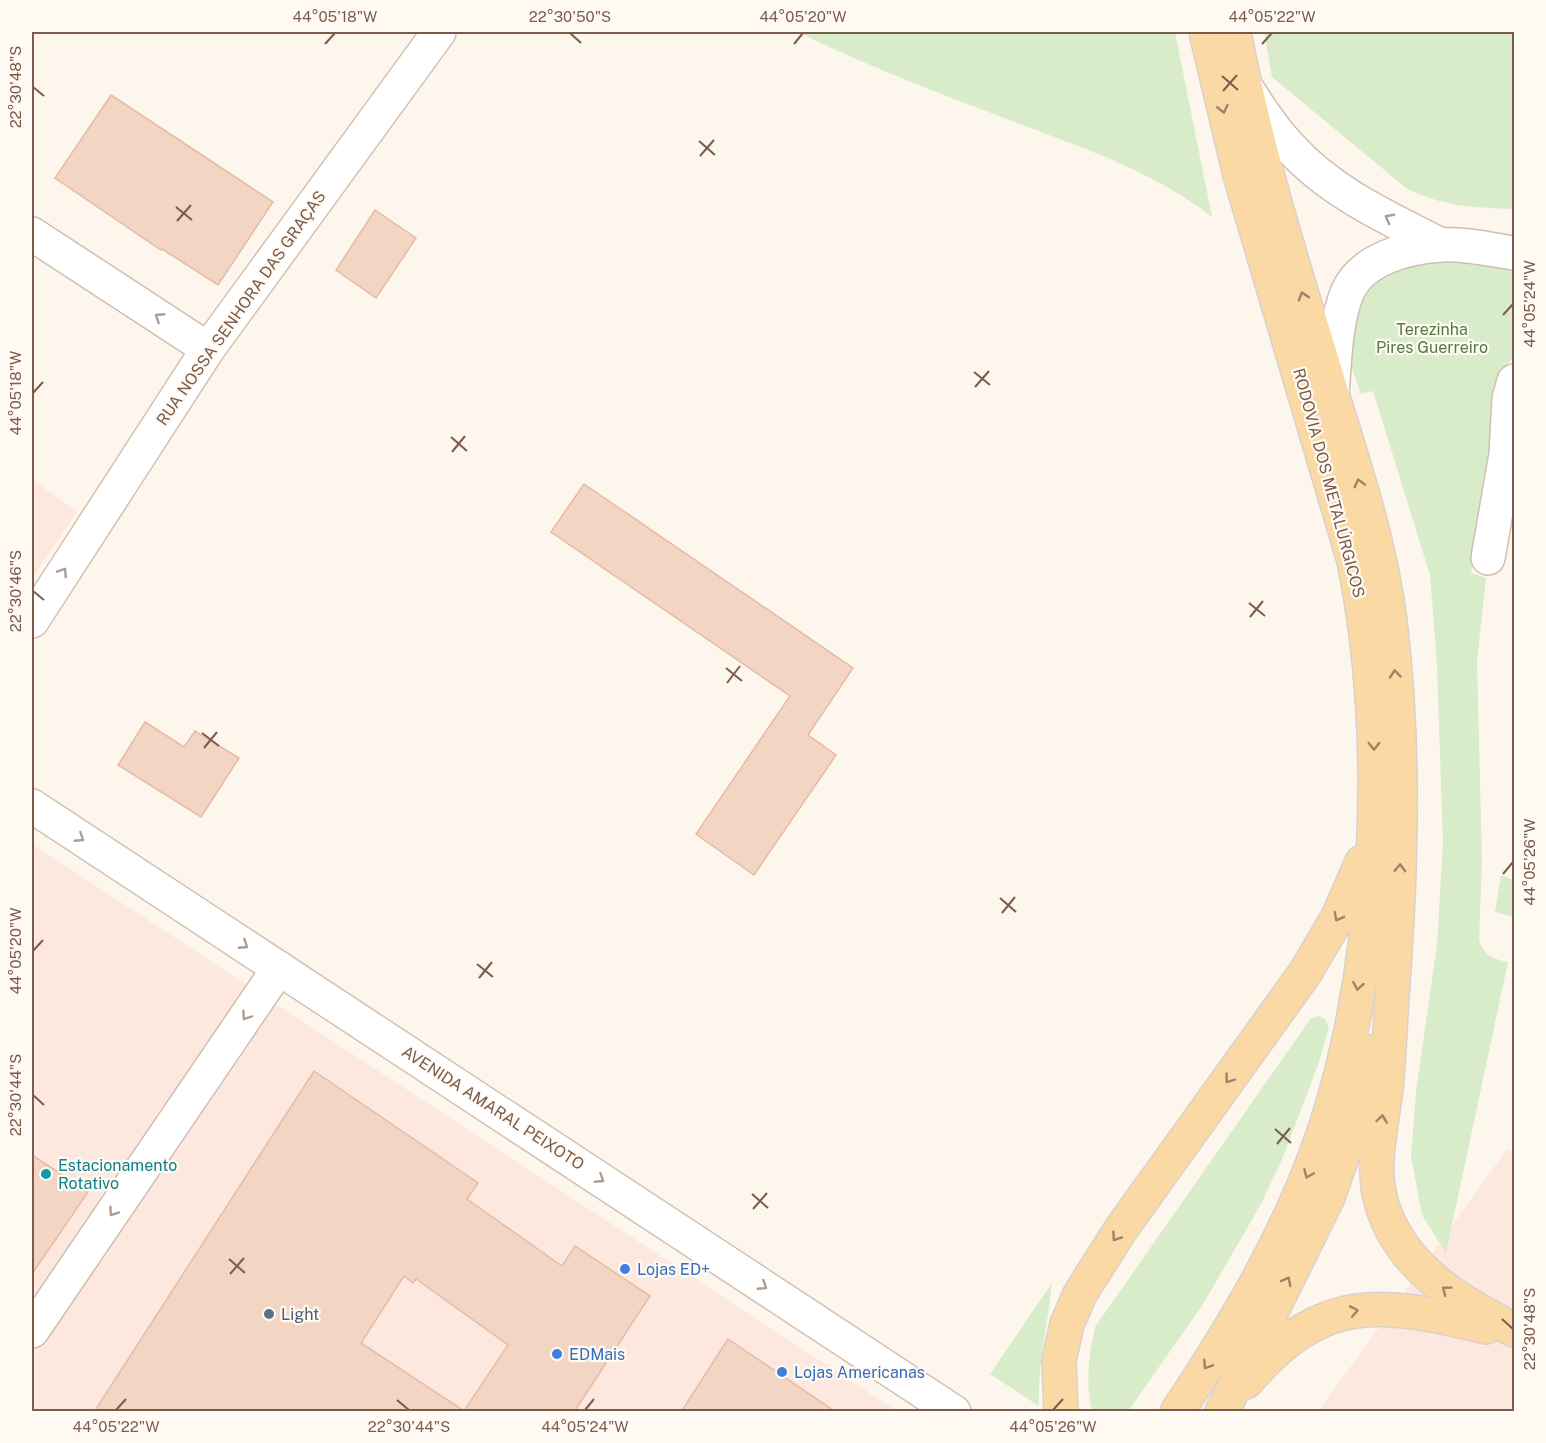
<svg xmlns="http://www.w3.org/2000/svg" width="1546" height="1443" viewBox="0 0 1546 1443" font-family="'Public Sans',sans-serif">
	<style>
		.commercial { fill: #fde8e0 }
		.green { fill: #d8ecc9 }
		.building { fill: #f3d5c3; stroke: #e6bba3; stroke-width: 1.5; fill-rule: evenodd }
		.lines { fill: none; stroke-linecap: round; stroke-linejoin: round }
		.street-casing { stroke: #d1beb0; stroke-width: 36 }
		.secondary-casing { stroke: #d6c0b0; stroke-width: 36 }
		.primary-casing { stroke: #dad1cd; stroke-width: 36 }
		.street { stroke: #fff; stroke-width: 33 }
		.secondary { stroke: #fff; stroke-width: 33 }
		.primary { stroke: #fbd9a5; stroke-width: 33 }
		.oneway { stroke: #a18267 }
		.oneway2 { stroke: #af9d94 }
		.ticks { fill: none; stroke: #7a5c4d; stroke-width: 2 }
		.culture-dot { fill: #0f9aa8; stroke: #fffaf3; stroke-width: 2 }
		.shop-dot { fill: #3f7fe0; stroke: #fffaf3; stroke-width: 2 }
		.service-dot { fill: #5c6f8a; stroke: #fffaf3; stroke-width: 2 }
		.labels { text-anchor: middle; dominant-baseline: central; stroke-width: 4.5; stroke-linejoin: round; paint-order: stroke }
		.street-label { font-size: 16px; fill: #7a5c4d; stroke: #fffaf3 }
		.park-label { font-size: 16px; fill: #537a41; stroke: #fffaf3 }
		.culture-label { font-size: 16px; fill: #0d838f; stroke: #fffaf3; text-anchor: start }
		.shop-label { font-size: 16px; fill: #366cbe; stroke: #fffaf3; text-anchor: start }
		.service-label { font-size: 16px; fill: #4e5e75; stroke: #fffaf3; text-anchor: start }
		.neatline { fill: none; stroke: #7a5c4d; stroke-width: 2 }
		.ticks-label { font-size: 15px; text-anchor: middle; fill: #7a5c4d }
	</style>
	<rect width="100%" height="100%" fill="#fdf6ec"/>
	<g class="commercial">
		<polygon points="32,479 77,512 32,579"/>
		<polygon points="32,844 897,1411 32,1411"/>
		<polygon points="1507,1149 1514,1152 1514,1411 1318,1412"/>
	</g>
	<g class="green">
		<path d="M 798,32 L 1175,32 L 1212,217 C 1155,172 1088,150 1020,124 C 944,95 871,68 798,32 Z"/>
		<path d="M 1264,32 L 1514,32 L 1514,209 C 1476,208 1440,206 1406,188 L 1272,77 Z"/>
		<path d="M 1439,258 L 1514,266 L 1514,356 L 1502,371 L 1492,466 L 1471,573 L 1486,578 L 1477,661 L 1482,860 L 1479,940 C 1484,955 1493,959 1508,962 L 1446,1253 L 1422,1215 L 1411,1156 L 1416,1092 L 1437,945 L 1443,844 L 1437,665 L 1430,575 L 1373,391 L 1361,394 L 1347,354 L 1352,306 L 1385,270 Z"/>
		<polygon points="1501,875 1514,880 1514,917 1495,912"/>
		<path d="M 1319,1016 L 1326,1020 L 1329,1027 L 1318,1065 L 1283,1157 L 1261,1204 L 1202,1306 L 1128,1411 L 1092,1411 C 1085,1382 1089,1356 1095,1327 L 1311,1018 Z"/>
		<path d="M 1052,1283 C 1048,1325 1037,1364 1039,1406 L 990,1374 Z"/>
	</g>
	<g class="building">
		<polygon points="111,95 273,202 218,285 162,249 161,250 55,178"/>
		<polygon points="375,210 416,238 376,298 336,270"/>
		<polygon points="584,484 853,668 808,735 836,755 754,875 696,834 790,696 551,532"/>
		<polygon points="145,722 184,747 195,731 239,758 201,817 118,765"/>
		<path d="M 314,1071 L 478,1183 L 467,1199 L 562,1266 L 575,1246 L 650,1296 L 574,1412 L 94,1412 ZM 404,1276 L 413,1283 L 416,1279 L 508,1345 L 464,1411 L 361,1343 Z"/>
		<polygon points="32,1155 88,1192 32,1274"/>
		<polygon points="728,1339 836,1412 681,1412"/>
	</g>
	<g class="lines">
		<defs>
			<g id="street">
				<path d="M 1246,87 C 1259,108 1273,129 1290,147 C 1330,192 1388,218 1441,245"/>
				<polyline points="32,234 208,349"/>
				<path d="M 1332,393 C 1335,360 1335,324 1347,293 C 1361,259 1407,247 1441,245 C 1464,243 1491,250 1514,253"/>
				<polyline points="1488,558 1506,454 1509,399 1514,381"/>
				<polyline points="32,1331 279,968"/>
			</g>
			<g id="secondary">
				<polyline points="32,621 208,349 439,32"/>
				<polyline points="32,806 954,1412"/>
			</g>
			<g id="primary">
				<path d="M 1234,32 C 1257,155 1296,274 1332,394 C 1356,471 1382,549 1391,630 C 1405,753 1401,874 1392,997 C 1390,1027 1389,1058 1386,1088 C 1382,1126 1370,1167 1382,1205 C 1402,1269 1459,1301 1514,1330"/>
				<path d="M 1246,1382 C 1323,1291 1382,1302 1486,1327"/>
				<polyline points="1061,1412 1059,1360 1067,1324 1080,1294 1121,1229 1305,973 1339,915 1362,862"/>
				<path d="M 1177,1412 C 1231,1331 1281,1248 1315,1157 C 1380,986 1391,739 1354,561 L 1240,175 L 1206,32"/>
				<polyline points="1222,1412 1328,1197 1354,1123 1371,1052"/>
			</g>
		</defs>
		<use href="#street" class="street-casing"/>
		<use href="#secondary" class="secondary-casing"/>
		<use href="#primary" class="primary-casing"/>
		<use href="#street" class="street"/>
		<use href="#secondary" class="secondary"/>
		<use href="#primary" class="primary"/>
	</g>
	<defs><path id="oneway-chevron" d="M-2-3.5L2.5 0L-2 3.5" fill="none" stroke-width="1.6" stroke-linecap="round" stroke-linejoin="round" transform="scale(1.5)"/></defs>
	<g class="oneway">
		<use href="#oneway-chevron" transform="translate(1223 109) rotate(77)"/>
		<use href="#oneway-chevron" transform="translate(1303 296) rotate(-107)"/>
		<use href="#oneway-chevron" transform="translate(1359 483) rotate(-105)"/>
		<use href="#oneway-chevron" transform="translate(1395 674) rotate(-95)"/>
		<use href="#oneway-chevron" transform="translate(1374 746) rotate(90)"/>
		<use href="#oneway-chevron" transform="translate(1400 868) rotate(-88)"/>
		<use href="#oneway-chevron" transform="translate(1338 917) rotate(118)"/>
		<use href="#oneway-chevron" transform="translate(1358 986) rotate(100)"/>
		<use href="#oneway-chevron" transform="translate(1229 1079) rotate(126)"/>
		<use href="#oneway-chevron" transform="translate(1382 1119) rotate(-82)"/>
		<use href="#oneway-chevron" transform="translate(1308 1174) rotate(113)"/>
		<use href="#oneway-chevron" transform="translate(1116 1237) rotate(124)"/>
		<use href="#oneway-chevron" transform="translate(1287 1281) rotate(-62)"/>
		<use href="#oneway-chevron" transform="translate(1446 1290) rotate(-143)"/>
		<use href="#oneway-chevron" transform="translate(1354 1311) rotate(-11)"/>
		<use href="#oneway-chevron" transform="translate(1207 1365) rotate(123)"/>
	</g>
	<g class="oneway2">
		<use href="#oneway-chevron" transform="translate(1389 218) rotate(-152)"/>
		<use href="#oneway-chevron" transform="translate(159 317) rotate(-147)"/>
		<use href="#oneway-chevron" transform="translate(63 572) rotate(-57)"/>
		<use href="#oneway-chevron" transform="translate(80 838) rotate(33)"/>
		<use href="#oneway-chevron" transform="translate(244 945) rotate(33)"/>
		<use href="#oneway-chevron" transform="translate(246 1016) rotate(124)"/>
		<use href="#oneway-chevron" transform="translate(600 1179) rotate(33)"/>
		<use href="#oneway-chevron" transform="translate(113 1212) rotate(124)"/>
		<use href="#oneway-chevron" transform="translate(763 1286) rotate(33)"/>
	</g>
	<path class="ticks" d="M 570,33 L 581,43M 325,44 L 335,33M 794,44 L 803,33M 1262,44 L 1272,33M 1222,76 L 1238,90M 33,87 L 44,96M 1223,91 L 1237,75M 699,141 L 715,155M 700,156 L 714,140M 176,207 L 192,220M 177,221 L 191,205M 1503,315 L 1513,304M 974,372 L 990,385M 975,387 L 989,371M 33,393 L 43,382M 451,437 L 467,451M 452,452 L 465,436M 33,591 L 44,600M 1249,603 L 1265,616M 1250,617 L 1263,601M 726,668 L 742,681M 727,683 L 740,666M 202,733 L 219,746M 204,748 L 217,732M 1503,874 L 1513,862M 1000,898 L 1016,912M 1002,913 L 1015,897M 33,951 L 43,940M 477,964 L 493,977M 479,978 L 492,962M 33,1095 L 44,1105M 1275,1129 L 1291,1143M 1277,1144 L 1290,1128M 752,1194 L 768,1208M 753,1209 L 767,1193M 229,1259 L 245,1273M 230,1274 L 244,1258M 1502,1319 L 1513,1329M 397,1400 L 409,1410M 116,1410 L 126,1399M 585,1410 L 594,1399M 1053,1410 L 1063,1399"/>
	<circle class="culture-dot" cx="46" cy="1174" r="6"/>
	<g class="shop-dot">
		<circle cx="625" cy="1269" r="6"/>
		<circle cx="557" cy="1354" r="6"/>
		<circle cx="782" cy="1372" r="6"/>
	</g>
	<circle class="service-dot" cx="269" cy="1314" r="6"/>
	<g class="labels">
		<g class="street-label">
			<text transform="translate(241 308) rotate(-55)">RUA NOSSA SENHORA DAS GRAÇAS</text>
			<text transform="translate(1329 483) rotate(75)">RODOVIA DOS METALÚRGICOS</text>
			<text transform="translate(493 1108) rotate(33)">AVENIDA AMARAL PEIXOTO</text>
		</g>
		<g class="park-label">
			<text x="1432" y="329">Terezinha<tspan x="1432" dy="18">Pires Guerreiro</tspan></text>
		</g>
		<g class="culture-label">
			<text x="58" y="1165">Estacionamento<tspan x="58" dy="18">Rotativo</tspan></text>
		</g>
		<g class="shop-label">
			<text x="637" y="1269">Lojas ED+</text>
			<text x="569" y="1354">EDMais</text>
			<text x="794" y="1372">Lojas Americanas</text>
		</g>
		<g class="service-label">
			<text x="281" y="1314">Light</text>
		</g>
	</g>
	<rect width="1546" height="1443" fill="none" stroke="#fffaf3" stroke-width="66"/>
	<rect x="33" y="33" width="1480" height="1377" class="neatline"/>
	<g class="ticks-label">
		<text x="335" y="22">44°05'18"W</text>
		<text x="570" y="22">22°30'50"S</text>
		<text x="803" y="22">44°05'20"W</text>
		<text x="1272" y="22">44°05'22"W</text>
		<text transform="translate(16 87) rotate(-90)" y="5">22°30'48"S</text>
		<text transform="translate(1530 304) rotate(-90)" y="5">44°05'24"W</text>
		<text transform="translate(16 393) rotate(-90)" y="5">44°05'18"W</text>
		<text transform="translate(16 591) rotate(-90)" y="5">22°30'46"S</text>
		<text transform="translate(1530 862) rotate(-90)" y="5">44°05'26"W</text>
		<text transform="translate(16 951) rotate(-90)" y="5">44°05'20"W</text>
		<text transform="translate(16 1095) rotate(-90)" y="5">22°30'44"S</text>
		<text transform="translate(1530 1329) rotate(-90)" y="5">22°30'48"S</text>
		<text x="116" y="1432">44°05'22"W</text>
		<text x="409" y="1432">22°30'44"S</text>
		<text x="585" y="1432">44°05'24"W</text>
		<text x="1053" y="1432">44°05'26"W</text>
	</g>
</svg>
